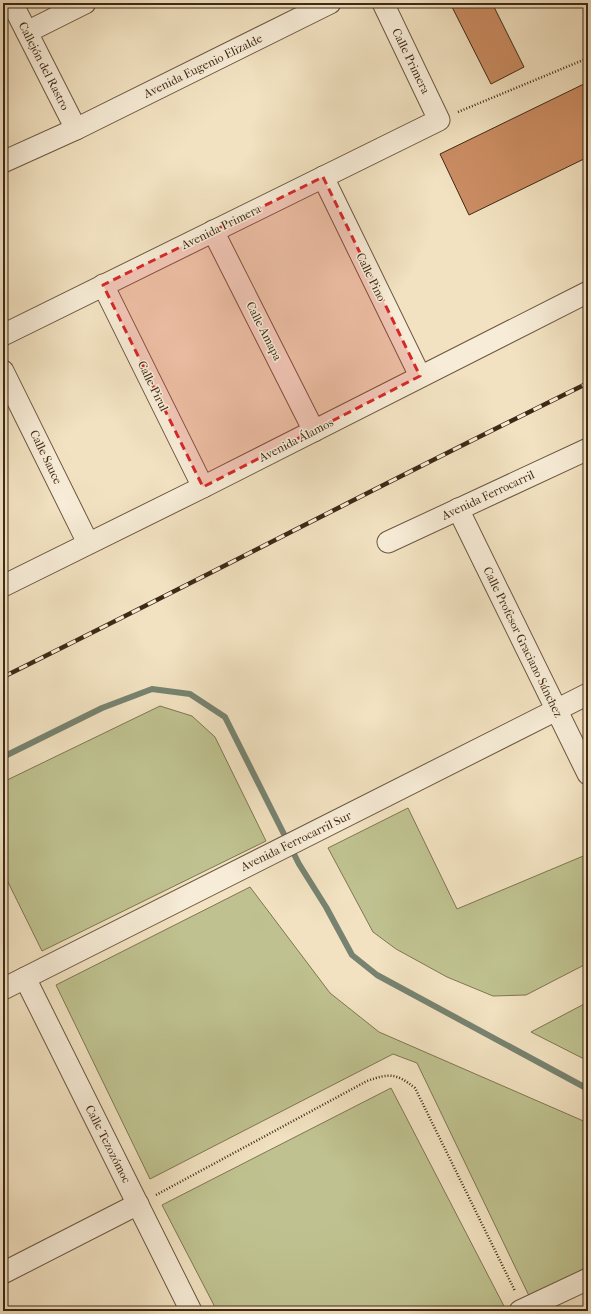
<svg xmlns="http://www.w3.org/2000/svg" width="591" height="1314" viewBox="0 0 591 1314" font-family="'IM FELL French Canon',serif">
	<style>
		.green { fill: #bfc290; stroke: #7f7652 }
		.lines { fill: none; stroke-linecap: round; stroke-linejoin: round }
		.stream { stroke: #778370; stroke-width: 6 }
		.building { fill: #cb8d63; stroke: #3f2915 }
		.street-casing { stroke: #6c5740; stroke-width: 23 }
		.path { stroke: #3f2915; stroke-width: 2.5; stroke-dasharray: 1 2; stroke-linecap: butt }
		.street { stroke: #f7ecd7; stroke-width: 21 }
		.rail-casing { stroke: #3f2915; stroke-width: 4.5 }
		.rail { stroke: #f7ecd7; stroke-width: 3; stroke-dasharray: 9; stroke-linecap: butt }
		.marked { fill: #d62828; fill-opacity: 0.2; stroke: #d62828; stroke-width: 3; stroke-dasharray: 8 5; stroke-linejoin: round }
		.labels { text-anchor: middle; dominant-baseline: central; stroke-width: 3; stroke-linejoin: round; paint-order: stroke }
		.street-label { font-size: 12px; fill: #3f2915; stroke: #f7ecd7 }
	</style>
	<rect width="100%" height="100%" fill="#f2e2c1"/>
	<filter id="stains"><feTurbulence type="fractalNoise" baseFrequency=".005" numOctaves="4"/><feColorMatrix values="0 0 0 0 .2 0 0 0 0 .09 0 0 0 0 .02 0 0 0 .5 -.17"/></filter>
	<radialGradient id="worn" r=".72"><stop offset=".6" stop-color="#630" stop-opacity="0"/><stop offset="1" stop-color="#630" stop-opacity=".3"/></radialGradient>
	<g class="green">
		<polygon points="160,706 192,716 215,737 266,841 42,951 3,872 3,782"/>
		<polygon points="408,808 457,909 588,854 588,963 526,995 493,996 447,977 396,949 373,932 328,848"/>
		<polygon points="250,887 330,993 379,1032 588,1123 588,1278 532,1302 417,1063 393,1054 150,1179 56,985"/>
		<polygon points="588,1002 588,1061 531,1032"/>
		<polygon points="391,1088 506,1310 217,1311 162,1205"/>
	</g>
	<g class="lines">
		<polyline class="stream" points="3,757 102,708 152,689 190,694 225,717 299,864 326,907 352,955 377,975 588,1089"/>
	</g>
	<g class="building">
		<polygon points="450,3 492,3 524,67 491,84"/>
		<polygon points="588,82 588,157 469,215 440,154"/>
	</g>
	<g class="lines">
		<defs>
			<g id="street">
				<polyline points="12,3 76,129"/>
				<polyline points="27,32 85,3"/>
				<polyline points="3,162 76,129 330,3"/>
				<polyline points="323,177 420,376"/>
				<polyline points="213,231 314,431"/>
				<polyline points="103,285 203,487"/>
				<polyline points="3,335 439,120 383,3"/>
				<polyline points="3,371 88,543"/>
				<polyline points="458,509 588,774"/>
				<polyline points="388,542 588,449"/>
				<polyline points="3,586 203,487 588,292"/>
				<polyline points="25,978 191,1311"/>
				<polyline points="3,989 588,694"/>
				<polyline points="3,1273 138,1204"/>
				<polyline points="520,1311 588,1279"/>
			</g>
		</defs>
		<use href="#street" class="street-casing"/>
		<g class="path">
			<polyline points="458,112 588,58"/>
			<path d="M 156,1195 L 367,1081 C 390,1073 396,1073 415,1088 L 515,1291"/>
		</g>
		<use href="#street" class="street"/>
		<defs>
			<path id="rail" d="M 3,677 C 199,580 392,479 588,383"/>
		</defs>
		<use href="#rail" class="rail-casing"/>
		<use href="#rail" class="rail"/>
	</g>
	<path class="marked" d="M 323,177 L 420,376 L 203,487 L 103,285 Z"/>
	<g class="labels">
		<g class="street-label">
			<text transform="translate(411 61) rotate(64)">Calle Primera</text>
			<text transform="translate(44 66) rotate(63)">Callejón del Rastro</text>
			<text transform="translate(203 66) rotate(-26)">Avenida Eugenio Elizalde</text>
			<text transform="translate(221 227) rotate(-26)">Avenida Primera</text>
			<text transform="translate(371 277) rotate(64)">Calle Pino</text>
			<text transform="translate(264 331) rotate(63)">Calle Amapa</text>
			<text transform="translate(153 386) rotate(64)">Calle Pirul</text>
			<text transform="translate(296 440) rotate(-27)">Avenida Álamos</text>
			<text transform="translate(46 457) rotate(64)">Calle Sauce</text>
			<text transform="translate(488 495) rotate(-25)">Avenida Ferrocarril</text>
			<text transform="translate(523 642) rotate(64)">Calle Profesor Graciano Sánchez</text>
			<text transform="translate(296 841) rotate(-26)">Avenida Ferrocarril Sur</text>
			<text transform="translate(108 1144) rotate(63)">Calle Tezozómoc</text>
		</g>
	</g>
	<rect width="591" height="1314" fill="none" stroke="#f2e2c1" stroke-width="16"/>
	<rect x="4" y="4" width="583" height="1306" fill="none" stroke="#3f2915" stroke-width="2"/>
	<rect x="8" y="8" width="575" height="1298" fill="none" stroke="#3f2915"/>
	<rect width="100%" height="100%" filter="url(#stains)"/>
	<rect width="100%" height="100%" fill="url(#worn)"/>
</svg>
